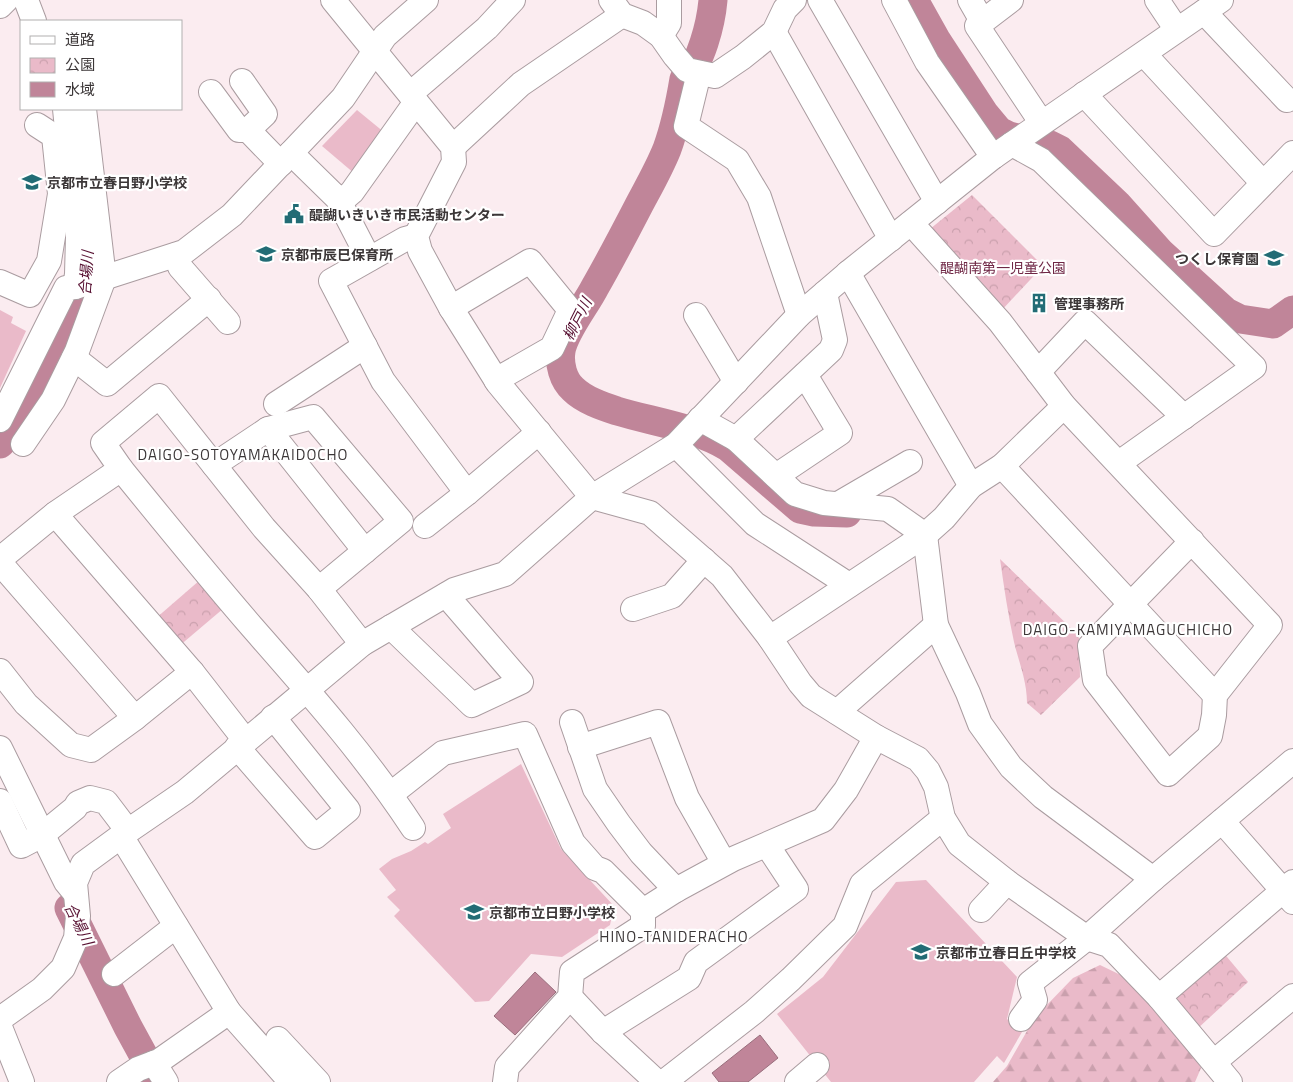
<svg xmlns="http://www.w3.org/2000/svg" width="1293" height="1082" viewBox="0 0 1293 1082" font-family="'Titillium Web','Noto Sans JP',sans-serif">
	<style>
		.forest { fill: url(#forest-firs) }
		.park { fill: url(#park-crowns) }
		.pitch { fill: #eabac9 }
		.water { fill: #c08599; stroke: #986e7c }
		.lines { fill: none; stroke-linecap: round; stroke-linejoin: round }
		.river { stroke: #c08599; stroke-width: 29 }
		.minor-casing { stroke: #aa9ca0; stroke-width: 26 }
		.minor { stroke: #fff; stroke-width: 24 }
		.labels { text-anchor: middle; dominant-baseline: central; stroke-width: 4.5; stroke-linejoin: round; paint-order: stroke }
		.poi-label { font-size: 14px; font-weight: bold; fill: #3c3738; stroke: #fff; text-anchor: start }
		.park-label { font-size: 14px; fill: #6f2745; stroke: #fff }
		.water-label { font-size: 15px; font-style: italic; fill: #571031; stroke: #fff }
		.neighbourhood-label { font-size: 15px; letter-spacing: 1px; fill: #3c3738; stroke: #fff }
	</style>
	<defs>
		<pattern id="forest-firs" width="22" height="20" patternUnits="userSpaceOnUse" patternTransform="scale(1.25)"><rect width="22" height="20" fill="#eabac9"/><path d="M5 1l3.5 6h-7zM16 11l3.5 6h-7z" fill="#caa0ad"/></pattern>
		<pattern id="park-crowns" width="20" height="18" patternUnits="userSpaceOnUse" patternTransform="scale(1.25)"><rect width="20" height="18" fill="#eabac9"/><path d="M2 6a3 3 0 1 1 6 0M12 15a3 3 0 1 1 6 0" fill="none" stroke="#caa0ad"/></pattern>
	</defs>
	<rect width="100%" height="100%" fill="#fbecf0"/>
	<polygon class="forest" points="1100,965 1129,979 1185,1040 1201,1068 1195,1082 993,1082 1007,1066 1027,1031 1042,1010 1073,978"/>
	<g class="park">
		<polygon points="972,195 1043,266 1001,311 955,253 930,229"/>
		<path d="M 1000,559 L 1079,636 L 1080,677 L 1041,715 L 1027,703 C 1027,681 1019,663 1014,642 C 1008,615 1004,587 1000,559 Z"/>
		<polygon points="200,580 224,608 178,647 155,619"/>
		<polygon points="1222,951 1248,982 1196,1030 1171,996"/>
	</g>
	<g class="pitch">
		<polygon points="357,110 385,133 355,174 322,146"/>
		<polygon points="0,310 13,317 11,323 26,331 0,388"/>
		<polygon points="521,764 561,849 614,906 610,925 562,957 531,954 489,1001 475,1002 394,916 400,910 387,897 396,890 379,869 392,859 411,851 425,842 428,844 451,828 443,814"/>
		<polygon points="926,880 1017,977 1007,1019 1022,1032 1004,1063 997,1056 974,1082 831,1082 777,1014 823,977 896,882"/>
	</g>
	<g class="water">
		<polygon points="535,972 556,992 515,1035 494,1016"/>
		<polygon points="760,1035 778,1058 748,1082 719,1082 712,1073"/>
	</g>
	<g class="lines">
		<g class="river">
			<path d="M 713,0 C 711,23 701,64 684,79 C 680,103 675,127 667,149 C 659,169 648,188 638,207 C 624,234 610,261 595,287 C 586,305 564,332 561,351 C 559,364 563,380 573,389 C 584,400 602,406 617,411 C 653,422 695,427 728,447 L 800,509 L 814,512 L 847,513"/>
			<polyline points="914,0 937,41 984,113 999,131 1009,136 1050,145 1060,150 1117,204 1160,252 1226,312 1240,319 1273,324 1293,310"/>
			<polyline points="0,444 23,421 86,300 90,260 85,222"/>
			<polyline points="69,908 128,1027 158,1082"/>
		</g>
		<defs>
			<g id="minor">
				<polyline points="26,0 34,21"/>
				<polyline points="333,0 453,147 454,162 416,236 420,251 451,308 498,383 592,497 650,513 722,576 770,638 800,683 811,696 876,737 918,759 928,771 936,787 943,818 959,844 1007,882 1087,938 1109,945 1159,997 1230,1082"/>
				<polyline points="611,0 622,15 643,23 661,36 675,56 687,70 715,76 743,57 774,32 785,9 794,0"/>
				<polyline points="820,0 937,202"/>
				<polyline points="894,0 927,62 993,157"/>
				<polyline points="970,0 982,21"/>
				<polyline points="1011,0 977,26 1041,122"/>
				<polyline points="1157,0 1177,30"/>
				<polyline points="0,6 6,0"/>
				<polyline points="1204,12 1287,100"/>
				<polyline points="774,32 891,239"/>
				<polyline points="661,36 669,23 669,0"/>
				<polyline points="1144,54 1263,183"/>
				<polyline points="699,73 686,126 737,160 759,197 799,315"/>
				<polyline points="242,81 265,114 248,130 281,164"/>
				<polyline points="211,92 239,130 248,130"/>
				<polyline points="410,94 487,28 513,0"/>
				<polyline points="1084,94 1214,234 1293,153"/>
				<polyline points="65,109 78,237 77,274 75,287"/>
				<polyline points="1012,144 1041,160 1254,367 1119,463"/>
				<polyline points="453,147 521,84 622,15"/>
				<polyline points="291,153 338,199 345,198 352,192 416,102"/>
				<polyline points="338,199 369,259"/>
				<polyline points="911,223 1000,322 1064,406 1270,625 1215,695 1214,715 1210,736 1168,774 1095,680 1090,646 1192,541"/>
				<polyline points="416,236 405,239 331,281 383,381 467,493 539,432"/>
				<polyline points="176,255 180,267 228,322"/>
				<polyline points="848,273 971,486"/>
				<polyline points="0,282 30,295 49,261 60,194 54,136 37,125"/>
				<polyline points="451,308 530,261 570,310 552,348 496,380"/>
				<polyline points="696,315 736,382"/>
				<polyline points="74,358 107,384 209,299"/>
				<polyline points="1038,372 1085,322 1184,417"/>
				<polyline points="276,404 365,346"/>
				<polyline points="700,419 736,439 795,494 824,503 888,509 925,535 936,625 968,693 980,724 1011,767 1043,797 1153,879"/>
				<polyline points="0,420 66,288 75,287 184,252 232,215 343,98 385,36 426,0"/>
				<polyline points="268,429 365,551"/>
				<polyline points="736,439 831,350 835,340 825,293"/>
				<polyline points="23,444 53,400 77,351 104,278 84,109"/>
				<polyline points="676,445 755,524 849,585"/>
				<polyline points="214,465 268,429 313,417 401,521 319,589"/>
				<polyline points="1002,466 1215,695"/>
				<path d="M 121,469 C 164,522 207,575 252,627 C 308,691 366,756 413,828"/>
				<polyline points="776,476 840,433 805,375"/>
				<polyline points="838,504 910,462"/>
				<polyline points="55,514 192,672 245,740"/>
				<polyline points="425,526 467,493"/>
				<polyline points="0,559 55,514 121,469 103,443 159,396 264,528 319,589 362,644"/>
				<polyline points="0,563 135,718"/>
				<polyline points="633,609 672,596 704,560"/>
				<polyline points="391,627 472,705 521,682 446,595"/>
				<polyline points="770,638 925,535 944,518 971,486 1002,466 1064,406"/>
				<polyline points="0,671 26,704 71,745 91,750 135,718 192,672"/>
				<polyline points="837,712 936,625"/>
				<polyline points="572,722 595,789 619,824 641,853 676,890"/>
				<polyline points="237,747 315,837 348,810 273,717"/>
				<polyline points="580,747 658,722 687,798 724,863"/>
				<polyline points="0,748 66,882 75,893"/>
				<polyline points="391,794 443,753 525,734 573,843 595,868 603,871 643,911 643,926 572,972 570,997 507,1067 505,1082"/>
				<polyline points="0,801 21,846 42,835 75,808 78,803 90,798 106,802 128,831"/>
				<polyline points="1222,821 1293,902"/>
				<polyline points="121,836 229,1012 291,1082"/>
				<polyline points="981,910 1007,882"/>
				<polyline points="643,911 676,890 733,859 823,820 846,790 876,737"/>
				<polyline points="114,974 176,926"/>
				<polyline points="570,997 603,1032 657,1082"/>
				<polyline points="1159,997 1293,882"/>
				<polyline points="0,1019 42,989 63,968 76,938 78,916 75,883 83,864 128,831 185,792 362,644 454,590 505,574 592,497 676,445 799,315 848,273 993,157 1221,0"/>
				<polyline points="1021,1019 1035,1000 1030,983 1087,938 1153,879 1293,761"/>
				<polyline points="0,1027 22,1082"/>
				<polyline points="603,1032 689,978 696,962 796,889 767,845"/>
				<polyline points="278,1039 318,1082"/>
				<polyline points="1214,1062 1293,996"/>
				<polyline points="154,1063 166,1082"/>
				<polyline points="119,1082 138,1069 159,1061 229,1012"/>
				<polyline points="664,1082 754,1012 791,979 845,926 862,884 943,818"/>
				<polyline points="797,1082 817,1065"/>
			</g>
		</defs>
		<use href="#minor" class="minor-casing"/>
		<use href="#minor" class="minor"/>
	</g>
	<defs>
		<symbol id="school-bare" viewBox="-9 -9 18 18"><path d="M0-5L7-2L0 1L-7-2ZM-4 1L0 2.5L4 1V4Q0 6-4 4Z" fill="#226c75" stroke="#fff" stroke-width="2.5" paint-order="stroke"/></symbol>
		<symbol id="civic-bare" viewBox="-9 -9 18 18"><path d="M-.6-6.5H3V-4.5H.6V-3L4-1V1h2V6H-6V1h2V-1L-.6-3ZM-1.2 2.5V6h2.4V2.5Z" fill="#226c75" stroke="#fff" stroke-width="2.5" paint-order="stroke"/></symbol>
		<symbol id="building-bare" viewBox="-9 -9 18 18"><path d="M-4-6H4V6H1V3H-1V6H-4ZM-2.5-4.3h1.7v1.8h-1.7ZM.8-4.3h1.7v1.8H.8ZM-2.5-1h1.7V.8h-1.7ZM.8-1h1.7V.8H.8Z" fill="#226c75" stroke="#fff" stroke-width="2.5" paint-order="stroke"/></symbol>
	</defs>
	<g fill-rule="evenodd">
		<use href="#school-bare" x="18" y="168" width="28" height="28"/>
		<use href="#civic-bare" x="280" y="200" width="28" height="28"/>
		<use href="#school-bare" x="252" y="240" width="28" height="28"/>
		<use href="#school-bare" x="1260" y="244" width="28" height="28"/>
		<use href="#building-bare" x="1025" y="289" width="28" height="28"/>
		<use href="#school-bare" x="460" y="898" width="28" height="28"/>
		<use href="#school-bare" x="907" y="938" width="28" height="28"/>
	</g>
	<g class="labels">
		<g class="poi-label">
			<text x="47" y="182">京都市立春日野小学校</text>
			<text x="309" y="214">醍醐いきいき市民活動センター</text>
			<text x="281" y="254">京都市辰巳保育所</text>
			<text x="1259" y="258" text-anchor="end">つくし保育園</text>
			<text x="1054" y="303">管理事務所</text>
			<text x="489" y="912">京都市立日野小学校</text>
			<text x="936" y="952">京都市立春日丘中学校</text>
		</g>
		<g class="park-label">
			<text x="1003" y="267">醍醐南第一児童公園</text>
		</g>
		<g class="water-label">
			<text transform="translate(86 273) rotate(-86)">合場川</text>
			<text transform="translate(577 319) rotate(-63)">柳戸川</text>
			<text transform="translate(79 924) rotate(63)">合場川</text>
		</g>
		<g class="neighbourhood-label">
			<text x="243" y="454">DAIGO-SOTOYAMAKAIDOCHO</text>
			<text x="1128" y="629">DAIGO-KAMIYAMAGUCHICHO</text>
			<text x="674" y="936">HINO-TANIDERACHO</text>
		</g>
	</g>
	<rect x="20" y="20" width="162" height="90" fill="#ffffff" stroke="#b1afaf"/>
	<rect x="30" y="36" width="25" height="8" fill="#ffffff" stroke="#b1afaf"/>
	<text x="65" y="45" font-size="15" fill="#3c3738">道路</text>
	<rect x="30" y="58" width="25" height="15" fill="url(#park-crowns)" stroke="#b1afaf"/>
	<text x="65" y="70" font-size="15" fill="#3c3738">公園</text>
	<rect x="30" y="82" width="25" height="15" fill="#c08599" stroke="#b1afaf"/>
	<text x="65" y="95" font-size="15" fill="#3c3738">水域</text>
</svg>
